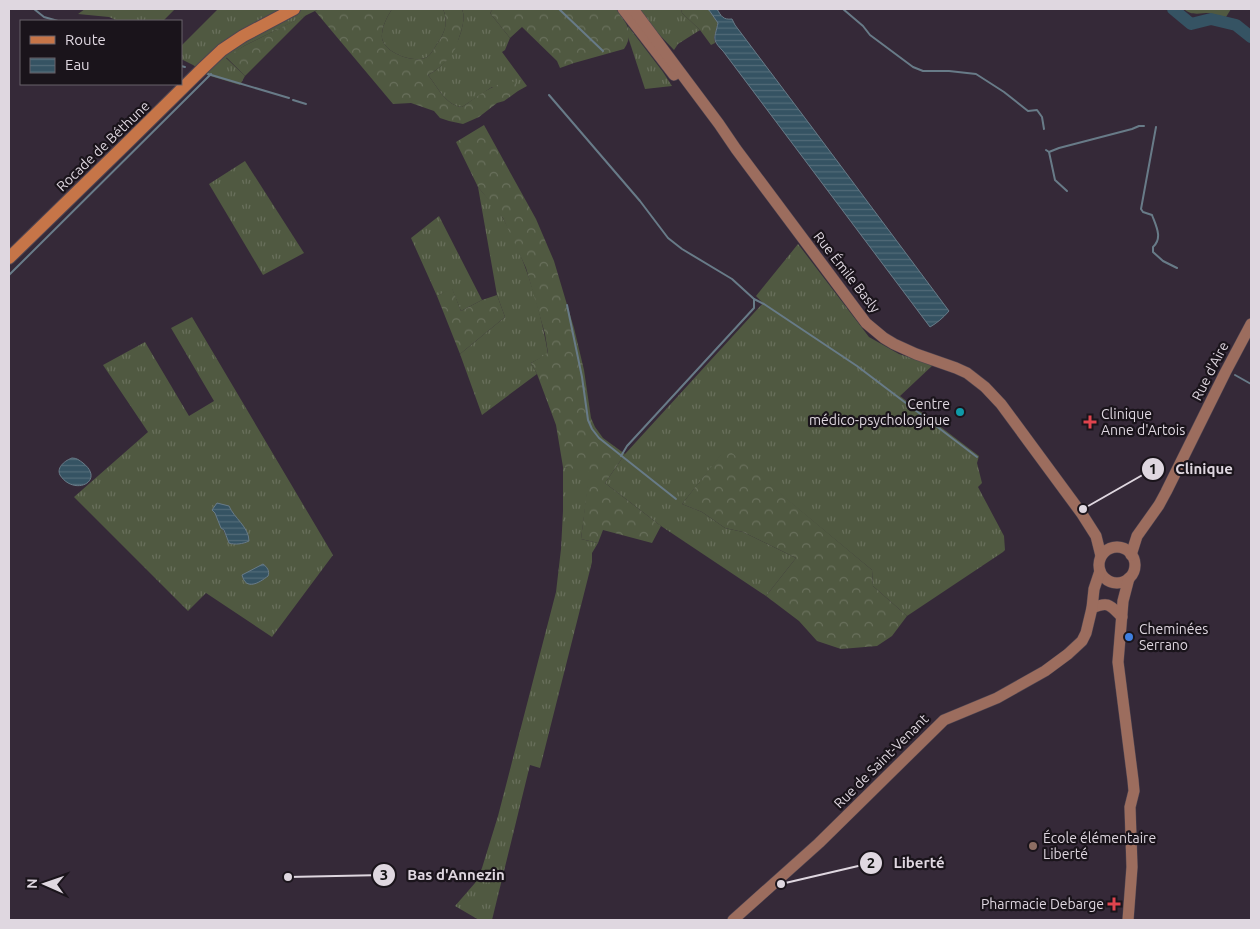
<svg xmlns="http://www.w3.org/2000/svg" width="1260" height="929" viewBox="0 0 1260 929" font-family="Ubuntu,sans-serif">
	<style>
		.grass { fill: url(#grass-tufts); fill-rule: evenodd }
		.forest { fill: url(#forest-crowns) }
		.water { fill: url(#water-rules); stroke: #687b88 }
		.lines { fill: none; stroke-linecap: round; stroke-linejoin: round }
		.stream { stroke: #687b88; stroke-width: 2 }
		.river { stroke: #355363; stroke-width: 12 }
		.secondary-casing { stroke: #4f4551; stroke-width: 12 }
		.primary-casing { stroke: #4f4551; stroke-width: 14 }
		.secondary { stroke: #9c6d5e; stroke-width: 11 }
		.primary { stroke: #c67548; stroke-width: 12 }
		.culture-dot { fill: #0f9aa8; stroke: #1a141b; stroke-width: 2 }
		.health-dot { fill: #e0444e; stroke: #1a141b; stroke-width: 2 }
		.shop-dot { fill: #3f7fe0; stroke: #1a141b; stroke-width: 2 }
		.education-dot { fill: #8d6e63; stroke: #1a141b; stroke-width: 2 }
		.labels { text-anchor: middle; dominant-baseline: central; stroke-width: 4.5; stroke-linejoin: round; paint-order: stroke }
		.street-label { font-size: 14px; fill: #dfd7e0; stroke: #1a141b }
		.poi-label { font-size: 14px; fill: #dfd7e0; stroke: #1a141b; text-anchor: start }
		.leader { fill: none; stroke: #dfd7e0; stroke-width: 2 }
		.callout-dot { fill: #dfd7e0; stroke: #1a141b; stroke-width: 2 }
		.mark-label { font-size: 15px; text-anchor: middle; font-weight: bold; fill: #111 }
		.callout-label { font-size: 15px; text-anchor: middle; font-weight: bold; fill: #dfd7e0; stroke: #1a141b; stroke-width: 4.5; stroke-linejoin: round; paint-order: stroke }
	</style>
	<defs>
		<pattern id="grass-tufts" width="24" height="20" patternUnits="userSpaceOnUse" patternTransform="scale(1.25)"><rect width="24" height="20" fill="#505941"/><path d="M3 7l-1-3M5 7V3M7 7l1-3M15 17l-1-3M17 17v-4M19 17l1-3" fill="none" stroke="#69705c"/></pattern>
		<pattern id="forest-crowns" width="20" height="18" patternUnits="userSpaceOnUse" patternTransform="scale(1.25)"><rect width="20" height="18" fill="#505941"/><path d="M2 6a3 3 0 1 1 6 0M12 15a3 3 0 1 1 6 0" fill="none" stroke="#69705c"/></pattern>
		<pattern id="water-rules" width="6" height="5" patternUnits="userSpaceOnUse" patternTransform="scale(1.25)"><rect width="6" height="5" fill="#355363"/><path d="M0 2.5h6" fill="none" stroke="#526b79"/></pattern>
	</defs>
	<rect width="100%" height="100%" fill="#352938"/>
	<g class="grass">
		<polygon points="85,9 175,9 163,21 118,21 109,17 78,14"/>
		<polygon points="218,9 319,9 244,46 226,58 245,76 240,85 207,75 193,65 181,59 181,46"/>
		<path d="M 392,9 L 443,9 C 448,21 446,30 439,41 C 435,46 432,54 427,57 C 415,64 384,53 382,38 C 381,28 387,17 392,9 Z"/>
		<path d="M 462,9 L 493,9 L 490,13 L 510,38 L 505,50 L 502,52 L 527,86 L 518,91 L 518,87 L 492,87 L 462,107 C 446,106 437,86 428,75 C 446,66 455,50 461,32 C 463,23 465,17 462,9 Z"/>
		<polygon points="638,9 681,9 682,13 700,30 678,44 674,50 652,27"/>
		<path d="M 1184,9 L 1231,9 L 1226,17 C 1220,16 1214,14 1209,13 C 1200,13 1191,16 1184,9 Z"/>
		<polygon points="628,26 663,72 672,86 645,89 629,40"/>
		<polygon points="245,161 304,253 263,275 209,184"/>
		<path d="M 478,187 C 486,197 498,208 504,220 C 525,258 541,310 548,354 L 531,363 L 537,374 L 482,415 L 460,354 L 505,317 L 497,295 Z"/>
		<polygon points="439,216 482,300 461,311 452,289 437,296 411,238"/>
		<polygon points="798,244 869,337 899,354 933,365 900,396 979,456 977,463 982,483 978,487 1004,536 1005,550 1003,552 907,616 873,586 872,570 726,449 682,504 702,512 725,528 743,532 796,558 766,596 661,526 605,483 625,454 763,303 756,296"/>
		<path d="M 192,317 L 333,555 L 272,637 L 206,593 L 188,611 L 74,497 L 148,432 L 103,365 L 145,342 L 189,416 L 214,401 L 171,328 ZM 215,513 L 245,543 L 233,544 L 229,543 C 225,532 219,524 215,513 Z"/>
		<polygon points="563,467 590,471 581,539 598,543 592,553 592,562 540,768 530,765 492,920 479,920 455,906 475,883 482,868 498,816 556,592 561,549 563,511"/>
	</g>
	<g class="forest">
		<path d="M 319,9 L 392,9 C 387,17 381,28 382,38 C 384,53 415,64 427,57 C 432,54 435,46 439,41 C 446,30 448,21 443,9 L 462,9 C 465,17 463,24 461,32 C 459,37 458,42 456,47 C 451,59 439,69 428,75 C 437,86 446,106 462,107 C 477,97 496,80 515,82 L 518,87 L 518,91 L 504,101 L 497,103 L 479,117 L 463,124 L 449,121 L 440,118 L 434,111 L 411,103 L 393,104 L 315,11 Z"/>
		<path d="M 493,9 L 616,9 C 627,24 635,32 624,49 L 574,63 L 560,68 L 557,61 L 522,27 L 510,38 L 490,13 Z"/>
		<polygon points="681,9 706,9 709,10 718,23 714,38 715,43 711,45 700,30 682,13"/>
		<polygon points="306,15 245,76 226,57 244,46"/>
		<polygon points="484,125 536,219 554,261 574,328 584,370 591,418 595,427 603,438 625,454 605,483 661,526 652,543 603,530 598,543 581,539 589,472 563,467 556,425 537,374 531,363 548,353 545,334 526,268 503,218 478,187 456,142"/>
		<polygon points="452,288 461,311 482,300 497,295 505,317 460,354 437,296"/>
		<polygon points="726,448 872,570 873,586 907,616 892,636 877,646 841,649 817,641 799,621 766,596 796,558 743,532 725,528 702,512 682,504"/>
	</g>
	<g class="water">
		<path d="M 706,9 L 717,9 C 721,16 723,20 732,19 L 735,25 L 811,126 L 949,311 C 943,318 937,323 930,327 L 723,51 C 711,39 715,38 718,23 L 709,10 Z"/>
		<path d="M 72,458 C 77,458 79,460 83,463 C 106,481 74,497 60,475 C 56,467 66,460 72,458 Z"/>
		<path d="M 217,503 L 229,506 C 234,518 249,527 249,541 C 243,544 235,545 229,543 L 224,530 L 221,528 L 215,513 L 212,510 Z"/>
		<path d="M 263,564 C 267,567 270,571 268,576 C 259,583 246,591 242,575 Z"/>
	</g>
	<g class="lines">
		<g class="stream">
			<polyline points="34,9 44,17 58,21"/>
			<polyline points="559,9 603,51"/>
			<polyline points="843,9 863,26 870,35 913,67 923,71 949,71 976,74 1004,92 1028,111 1037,110 1042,117 1044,129"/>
			<polyline points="181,66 185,67"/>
			<polyline points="208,74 289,98"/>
			<polyline points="549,95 640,201 668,238 682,249 732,279 754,299 764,304 857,366 977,457"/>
			<polyline points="293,100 306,104"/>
			<path d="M 1156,127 L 1141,209 L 1143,212 L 1152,215 C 1156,226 1163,238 1153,247 L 1153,252 L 1163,261 L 1177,268"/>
			<polyline points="1046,150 1049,152 1059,148 1132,129 1139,126 1144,126"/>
			<polyline points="1049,152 1055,180 1067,191"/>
			<polyline points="9,275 211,74"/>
			<polyline points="567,305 582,377 588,420 592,429 599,438 676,499"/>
			<polyline points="1235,375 1251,384"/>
			<polyline points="621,456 627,446 754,308 754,299"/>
		</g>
		<polyline class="river" points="1173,9 1191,24 1211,19 1236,25 1251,37"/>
		<defs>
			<g id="secondary">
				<polyline points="623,9 674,75"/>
				<polyline points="633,9 719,124 736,149 866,323 884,338 894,344 916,354 956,368 967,373 985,387 1001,404 1082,514 1096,536 1101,556"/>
				<circle cx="1117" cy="565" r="18"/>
				<polyline points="1131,555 1137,536 1159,505 1166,492 1225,373 1251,324"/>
				<path d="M 1092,608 C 1109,601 1110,605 1122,617"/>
				<polyline points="733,920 819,843 944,720 997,698 1045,671 1068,654 1082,641 1086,633 1092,608 1094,589 1100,571"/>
				<polyline points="1128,920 1132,867 1130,807 1134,791 1133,780 1118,662 1123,601 1129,578"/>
			</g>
			<polyline id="primary" points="9,258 126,144 203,68 222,50 243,36 294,9"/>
		</defs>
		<use href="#secondary" class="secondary-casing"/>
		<use href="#primary" class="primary-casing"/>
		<use href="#secondary" class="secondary"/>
		<use href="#primary" class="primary"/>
	</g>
	<circle class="culture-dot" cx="960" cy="412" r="5"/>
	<g class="health-dot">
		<path d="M1087.5 414.5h5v5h5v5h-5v5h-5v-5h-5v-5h5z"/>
		<path d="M1111.5 896.5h5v5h5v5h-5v5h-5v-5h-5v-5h5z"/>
	</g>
	<circle class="shop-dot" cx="1129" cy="637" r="5"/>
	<circle class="education-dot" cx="1033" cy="846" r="5"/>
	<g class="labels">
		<g class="street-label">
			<text transform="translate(103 146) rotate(-44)">Rocade de Béthune</text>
			<text transform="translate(847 272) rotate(52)">Rue Émile Basly</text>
			<text transform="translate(1210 371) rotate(-63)">Rue d'Aire</text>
			<text transform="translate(881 761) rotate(-45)">Rue de Saint-Venant</text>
		</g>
		<g class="poi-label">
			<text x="950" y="404" text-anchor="end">Centre<tspan x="950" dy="16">médico-psychologique</tspan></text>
			<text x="1101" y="414">Clinique<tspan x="1101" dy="16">Anne d'Artois</tspan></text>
			<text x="1139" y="629">Cheminées<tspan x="1139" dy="16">Serrano</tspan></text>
			<text x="1043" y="838">École élémentaire<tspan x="1043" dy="16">Liberté</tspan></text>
			<text x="1104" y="904" text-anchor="end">Pharmacie Debarge</text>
		</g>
	</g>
	<path class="leader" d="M1083 509L1153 469M781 884L871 863M288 877L384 875"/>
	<g class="callout-dot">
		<circle cx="1083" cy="509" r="5"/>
		<circle cx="781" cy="884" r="5"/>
		<circle cx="288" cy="877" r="5"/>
		<circle cx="1153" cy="469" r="12"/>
		<circle cx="871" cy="863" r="12"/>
		<circle cx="384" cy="875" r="12"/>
	</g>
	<g class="mark-label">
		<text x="1153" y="474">1</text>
		<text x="871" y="868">2</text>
		<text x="384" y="880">3</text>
	</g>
	<g class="callout-label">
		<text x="1204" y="474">Clinique</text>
		<text x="919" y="868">Liberté</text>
		<text x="456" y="880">Bas d'Annezin</text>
	</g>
	<rect width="1260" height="929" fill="none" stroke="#dfd7e0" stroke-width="20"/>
	<rect x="20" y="20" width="162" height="65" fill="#1a141b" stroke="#69626a"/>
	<rect x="30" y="36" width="25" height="8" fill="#c67548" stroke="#69626a"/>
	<text x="65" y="45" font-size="15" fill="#dfd7e0">Route</text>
	<rect x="30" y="58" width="25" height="15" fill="url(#water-rules)" stroke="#69626a"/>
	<text x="65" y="70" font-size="15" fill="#dfd7e0">Eau</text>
	<g transform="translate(45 884) rotate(272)" stroke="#1a141b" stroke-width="4" paint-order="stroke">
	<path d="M0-4L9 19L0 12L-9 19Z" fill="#dfd7e0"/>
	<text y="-8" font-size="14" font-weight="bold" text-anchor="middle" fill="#dfd7e0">N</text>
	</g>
</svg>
